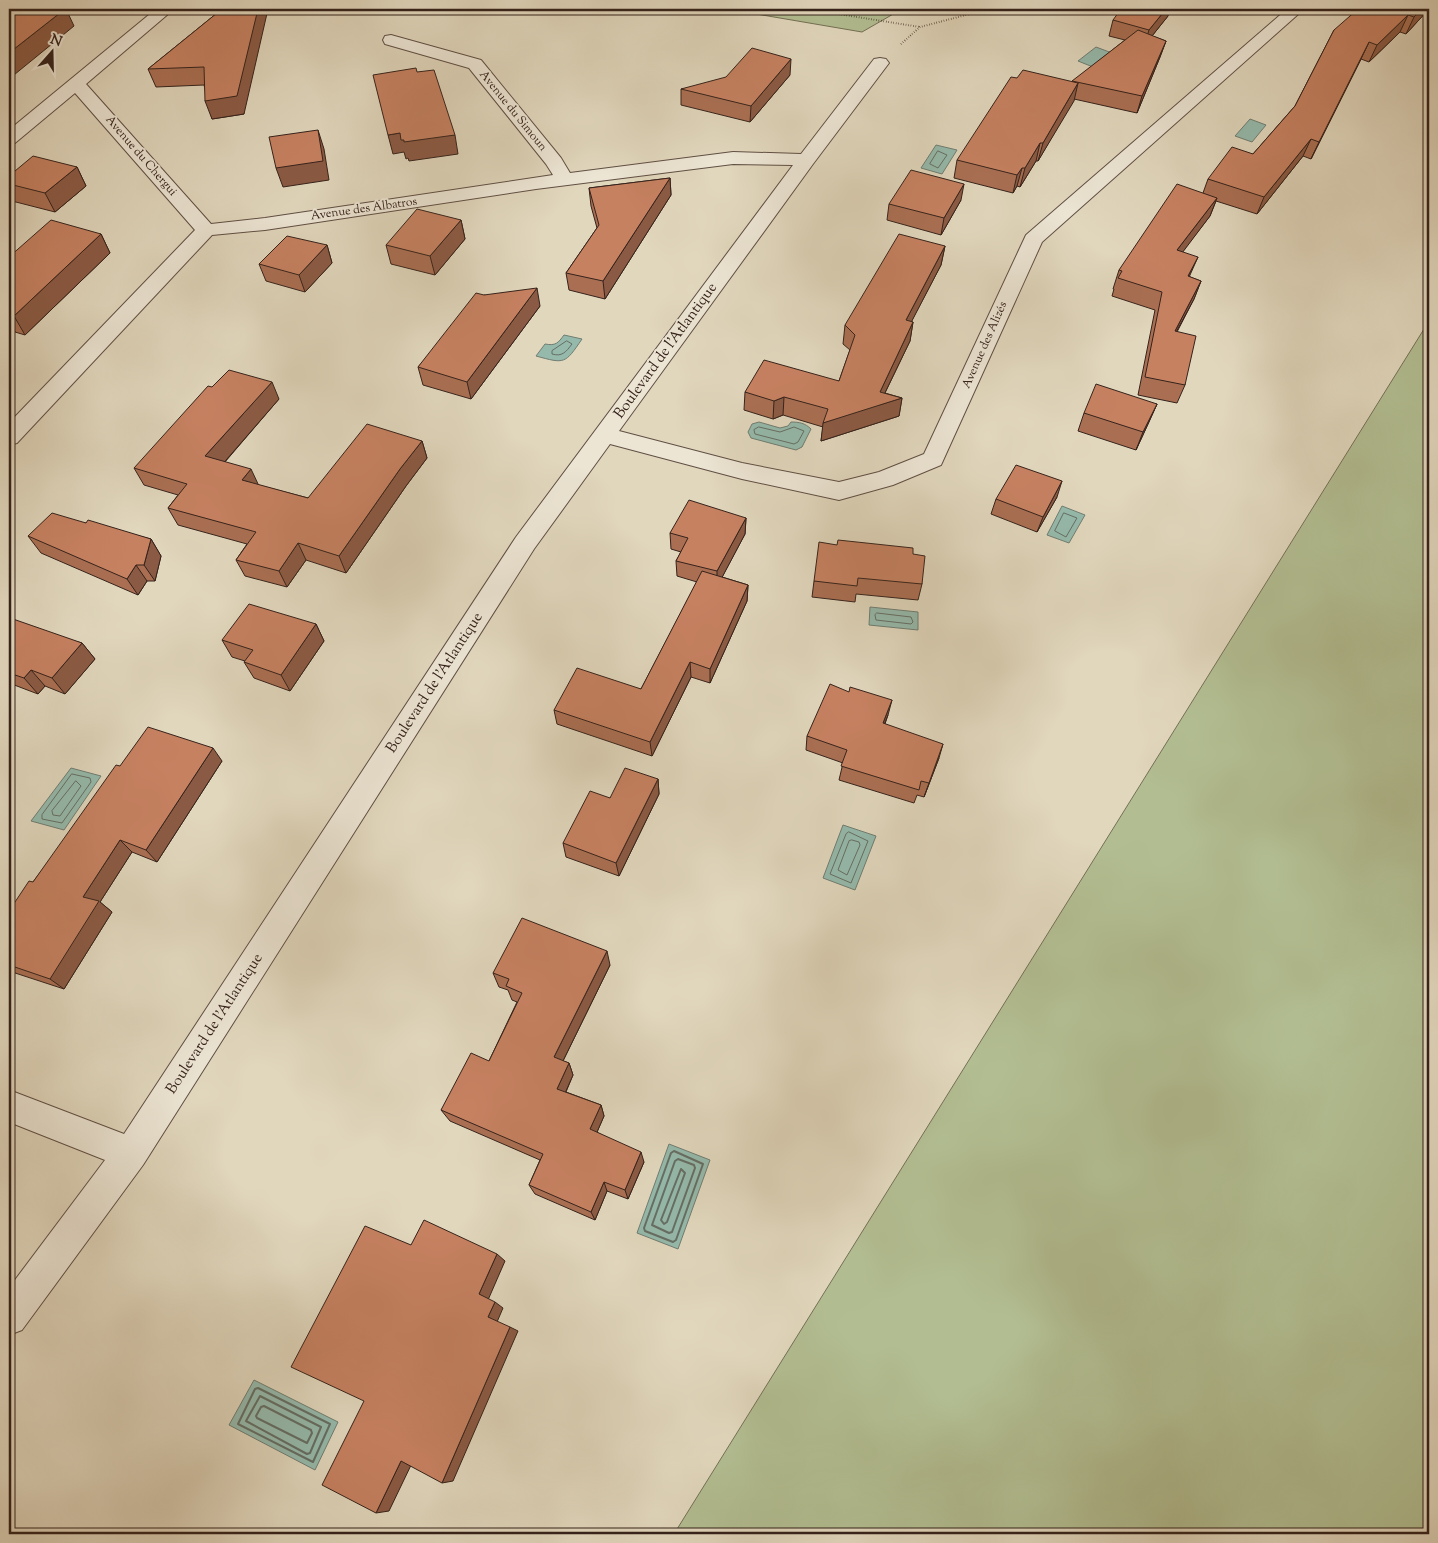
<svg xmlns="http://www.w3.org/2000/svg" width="1438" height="1543" viewBox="0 0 1438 1543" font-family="'Sorts Mill Goudy',serif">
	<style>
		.green { fill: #b2be92; stroke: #747056 }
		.water { fill: #95baac; stroke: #6f7d72 }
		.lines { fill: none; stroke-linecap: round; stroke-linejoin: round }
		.shore-far1 { stroke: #656e64; stroke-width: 1 }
		.shore { stroke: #656e64; stroke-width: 2 }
		.street-casing { stroke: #604f44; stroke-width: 2 }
		.path { stroke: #35221b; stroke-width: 2; stroke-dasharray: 0.5 2; stroke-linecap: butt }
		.street { fill: #ece5d4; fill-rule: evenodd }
		.wall { fill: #aa6f53; stroke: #35221b }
		.shaded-wall { fill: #8b5a44; stroke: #35221b }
		.building { fill: #c68161; stroke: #35221b }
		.labels { text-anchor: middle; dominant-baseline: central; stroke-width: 4; stroke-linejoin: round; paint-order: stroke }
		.far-street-label { font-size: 12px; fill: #35221b; stroke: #ece5d4 }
		.street-label { font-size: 15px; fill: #35221b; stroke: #ece5d4 }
	</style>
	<rect width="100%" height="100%" fill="#e1d7bd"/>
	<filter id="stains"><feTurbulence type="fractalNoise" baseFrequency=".004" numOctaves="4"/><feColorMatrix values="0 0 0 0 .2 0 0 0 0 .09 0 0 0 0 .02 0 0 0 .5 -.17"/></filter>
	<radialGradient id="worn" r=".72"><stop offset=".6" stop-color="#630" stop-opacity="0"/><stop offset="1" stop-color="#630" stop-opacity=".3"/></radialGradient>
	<g class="green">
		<polygon points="727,9 902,9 862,32"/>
		<polygon points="1429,321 1429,1534 674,1534"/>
	</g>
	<g class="water">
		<polygon points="1096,47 1112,53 1093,67 1078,61"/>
		<polygon points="1250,119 1266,125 1252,142 1235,136"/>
		<polygon points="936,145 957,150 942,174 921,168"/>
		<path d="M 564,335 L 582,339 C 565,364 565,364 536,356 L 545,344 C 556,346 558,343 564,335 Z"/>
		<path d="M 759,422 L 780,428 L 788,426 L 791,422 C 799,422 805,423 811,429 L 802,447 L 796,450 L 751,438 L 748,432 L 752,424 Z"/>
		<polygon points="1062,506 1085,515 1069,543 1047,535"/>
		<polygon points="870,607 918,612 918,630 869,625"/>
		<polygon points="71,768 101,776 64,830 31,821"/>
		<polygon points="843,825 876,836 855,890 823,878"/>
		<polygon points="669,1144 710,1160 678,1249 637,1233"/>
		<polygon points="254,1380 338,1422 315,1470 229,1425"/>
	</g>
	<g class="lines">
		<g class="shore-far1">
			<polygon points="938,151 947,155 938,168 930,164"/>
			<path d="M 567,341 L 572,344 C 566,352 562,357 552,354 L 552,351 Z"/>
			<polygon points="759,427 780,432 794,427 804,431 798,442 794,444 755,434 754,430"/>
			<polygon points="1064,513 1077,518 1066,537 1055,531"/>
			<polygon points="877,613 911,617 913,622 911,624 876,620 875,615"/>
			<polygon points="72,774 90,778 91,782 62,823 42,819 42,815"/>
			<polygon points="76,781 81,786 60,816 53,815 52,811"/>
			<polygon points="849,832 868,841 851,883 830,874 846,834"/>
			<polygon points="852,840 859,842 860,845 847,875 838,870 849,841"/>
		</g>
		<g class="shore">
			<polygon points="674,1151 703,1164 676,1240 673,1242 645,1231 644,1228 671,1153"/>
			<polygon points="678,1159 694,1165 695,1168 672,1232 669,1233 652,1225 675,1161"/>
			<polygon points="681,1169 685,1173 667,1222 664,1224 661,1220"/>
			<polygon points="258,1388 330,1424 313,1462 238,1424 255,1389"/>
			<polygon points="260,1396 321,1427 310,1453 307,1454 246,1421"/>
			<polygon points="264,1406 311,1430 312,1433 307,1443 257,1418 256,1416 261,1407"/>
		</g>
		<defs>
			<polygon id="street" points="156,9 174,9 86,84 211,224 265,218 553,175 546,164 469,68 385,44 383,40 385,36 391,35 481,60 561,158 570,173 733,152 801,154 874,59 880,58 886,59 889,63 886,67 813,164 619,431 742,463 839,482 879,472 924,454 1026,235 1287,9 1304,9 1042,242 941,465 893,485 839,500 742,479 610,444 534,549 143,1165 22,1330 9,1335 9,1288 105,1160 9,1122 9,1090 124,1134 516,537 793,165 733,164 536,189 265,230 212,235 17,443 9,445 9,423 195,230 75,93 15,143 9,144 9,130"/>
		</defs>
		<use href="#street" class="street-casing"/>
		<g class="path">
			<polyline points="807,9 920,27"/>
			<polyline points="901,44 920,27 989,9"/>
		</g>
		<use href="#street" class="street"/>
	</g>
	<g class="wall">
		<polygon points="222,9 244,114 212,119 204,85 156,87 148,69"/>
		<polygon points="1429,9 1406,34 1400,32 1369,62 1361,59 1311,159 1303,156 1257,214 1216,201 1210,216 1182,252 1190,277 1201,281 1194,299 1177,332 1185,385 1177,403 1138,395 1155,310 1112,296 1114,289 1113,289 1119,270 1203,193 1208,179 1253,154 1295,106 1334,30"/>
		<polygon points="1168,16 1152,36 1166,41 1160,57 1137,113 1074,99 1038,161 1036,161 1020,187 1017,186 1013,193 954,178 957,160 1072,82 1125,40 1109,36 1113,20"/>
		<polygon points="790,75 750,122 681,105 681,89"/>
		<polygon points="77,167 86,186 55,212 12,201 9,196 9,176"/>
		<polygon points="670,178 671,195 605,299 569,290 566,273 597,228 591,206 589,188"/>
		<polygon points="961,200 941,235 887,220 889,204"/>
		<polygon points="461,220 465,239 435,275 391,264 386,245"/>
		<polygon points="101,234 110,253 25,335 15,332 9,337 9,257"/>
		<polygon points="327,245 332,263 305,292 266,281 259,264"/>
		<polygon points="945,246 941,265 911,322 913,322 910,341 885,393 902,398 899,416 821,441 823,427 783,415 773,419 744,410 745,392 839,381 850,350 843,344 845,325"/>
		<polygon points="484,295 540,306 471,399 423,385 418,367"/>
		<polygon points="279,399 225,462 258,485 308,498 422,441 427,458 406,486 346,573 306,560 287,587 245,576 236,560 247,544 178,525 168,508 178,495 144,485 134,468"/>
		<polygon points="1157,404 1136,450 1078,431 1084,413"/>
		<polygon points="1057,497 1037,532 991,514 996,499"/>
		<polygon points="746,518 745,534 722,577 748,585 747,601 710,683 691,677 652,756 557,724 554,710 641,689 697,582 677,576 676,561 681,552 671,549 670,533"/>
		<polygon points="86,523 151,539 161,556 155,581 147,581 138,595 41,553 28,536"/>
		<polygon points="913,554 922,584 918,600 856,594 855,602 812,597 814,581"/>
		<polygon points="9,624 82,643 95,659 65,694 45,686 38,694 9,683"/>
		<polygon points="316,624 324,641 290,691 254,678 244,662 245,661 232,657 222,640"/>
		<polygon points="888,715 885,724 939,758 924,797 917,795 914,803 839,780 843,763 806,750 807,736"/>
		<polygon points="222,761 157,862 132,852 100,902 112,912 64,989 9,971 9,911 33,882 120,766"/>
		<polygon points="658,779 659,794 619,876 566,857 563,843 610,798"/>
		<polygon points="610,965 563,1061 569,1063 573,1075 566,1092 601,1105 604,1116 597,1132 644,1162 628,1199 607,1191 595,1220 535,1194 529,1185 540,1160 450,1121 441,1110 489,1061 517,1002 512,1000 508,990 499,987 493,973"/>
	</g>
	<g class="shaded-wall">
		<polygon points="65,9 66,9 74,26 9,79 9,53"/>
		<polygon points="258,9 268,9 244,114 212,119 205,101"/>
		<polygon points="1166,9 1170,9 1168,16 1144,46 1149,30"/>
		<polygon points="1422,9 1429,9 1406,34 1414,17"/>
		<polygon points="1408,15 1400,32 1369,62 1377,45"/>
		<polygon points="1166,41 1160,57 1137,113 1142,96"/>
		<polygon points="1369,42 1361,59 1311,159 1319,142"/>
		<polygon points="791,59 790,75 750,122 751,106"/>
		<polygon points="1078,83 1074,101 1038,161 1043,143"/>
		<polygon points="318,130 324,149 329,180 283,187 276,168"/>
		<polygon points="400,133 455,135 458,154 409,161 408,158 406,159 404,152 393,154 388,135"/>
		<polygon points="1311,139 1303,156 1257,214 1264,197"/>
		<polygon points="1040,143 1036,161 1020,187 1025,168"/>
		<polygon points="77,167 86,186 55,212 45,193"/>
		<polygon points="1022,168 1017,186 1013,193 1017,175"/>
		<polygon points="670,178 671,195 605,299 603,281"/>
		<polygon points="964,184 961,200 941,235 944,218"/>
		<polygon points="1217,198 1210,216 1170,269 1177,250"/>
		<polygon points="461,220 465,239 435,275 430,256"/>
		<polygon points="101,234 110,253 25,335 14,316"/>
		<polygon points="327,245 332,263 305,292 299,275"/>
		<polygon points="945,246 941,265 903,338 906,320"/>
		<polygon points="1198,257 1190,275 1181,295 1188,276"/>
		<polygon points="1201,281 1194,299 1167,349 1175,331"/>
		<polygon points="537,288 540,306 471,399 467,382"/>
		<polygon points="9,322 15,332 9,337"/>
		<polygon points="913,322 910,341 879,405 902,398 899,416 821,441 823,423 880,392"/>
		<polygon points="272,382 279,399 214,474 205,456"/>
		<polygon points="784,397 783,415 773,419 774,401"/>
		<polygon points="1157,404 1149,422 1136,450 1143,432"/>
		<polygon points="422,441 427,458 406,486 346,573 339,556 400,469"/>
		<polygon points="251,469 259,486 242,480"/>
		<polygon points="1062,481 1057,497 1037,532 1043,517"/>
		<polygon points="746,518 745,534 717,587 717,571"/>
		<polygon points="151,539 161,556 155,581 144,565"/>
		<polygon points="298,543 306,560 287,587 279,571"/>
		<polygon points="136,565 147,581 138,595 127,579"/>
		<polygon points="748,585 747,601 710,683 710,669"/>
		<polygon points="316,624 324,641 290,691 281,675"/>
		<polygon points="82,643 95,659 65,694 52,678"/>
		<polygon points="690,662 691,677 652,756 650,742"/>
		<polygon points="31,670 45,686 38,694 24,678"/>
		<polygon points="892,700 888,715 879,737 883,723"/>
		<polygon points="943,744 939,758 924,797 929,783"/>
		<polygon points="213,748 222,761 157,862 146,850"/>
		<polygon points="658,779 659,794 619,876 616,863"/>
		<polygon points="120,840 132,852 100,902 112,912 64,989 50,979 83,897"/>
		<polygon points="607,951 610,965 559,1069 554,1057"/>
		<polygon points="569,1063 573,1075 562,1100 557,1089"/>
		<polygon points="601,1105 604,1116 594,1139 590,1129"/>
		<polygon points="641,1152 644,1162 628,1199 625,1190"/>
		<polygon points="604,1182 607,1191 595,1220 591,1212"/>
		<polygon points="497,1254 505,1261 488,1300 479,1294"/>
		<polygon points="495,1302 503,1308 497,1322 488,1317"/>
		<polygon points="510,1327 518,1331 453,1481 442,1483"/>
		<polygon points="401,1461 413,1461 389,1511 376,1513"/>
	</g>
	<g class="building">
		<polygon points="15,9 65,9 9,53 9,13"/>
		<polygon points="222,9 258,9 237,96 205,101 204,67 148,69"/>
		<polygon points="1121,9 1166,9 1149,30 1113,20"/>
		<polygon points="1358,9 1422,9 1414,17 1408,15 1377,45 1369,42 1319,142 1311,139 1264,197 1208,179 1232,147 1253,154 1295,106 1334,30"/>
		<polygon points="1138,30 1166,41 1142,96 1072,81"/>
		<polygon points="752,48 791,59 751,106 681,89 726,77"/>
		<polygon points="416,68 417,72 434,70 455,135 404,142 404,140 401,140 400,133 388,135 373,75"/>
		<polygon points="1023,70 1078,83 1043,143 1040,143 1025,168 1022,168 1017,175 957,160 1011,77 1017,78"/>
		<polygon points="318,130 323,161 276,168 269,137"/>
		<polygon points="33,156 77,167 45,193 9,184 9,176"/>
		<polygon points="911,170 964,184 944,218 889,204"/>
		<polygon points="670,178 603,281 566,273 599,225 589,188"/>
		<polygon points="1177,184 1217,198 1177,250 1198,257 1188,276 1201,281 1175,331 1196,336 1185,385 1145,377 1162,292 1118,278 1122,271 1119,270"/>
		<polygon points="417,209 461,220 430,256 386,245"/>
		<polygon points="51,220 101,234 14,316 9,315 9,257"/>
		<polygon points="899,234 945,246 906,320 913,322 880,392 902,398 823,423 828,409 784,397 774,401 745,392 764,360 839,381 855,335 845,325"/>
		<polygon points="287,236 327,245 299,275 259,264"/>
		<polygon points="537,288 467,382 418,367 476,293 484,295"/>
		<polygon points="229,370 272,382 205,456 251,469 242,480 308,498 367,424 422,441 400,469 339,556 298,543 279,571 236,560 256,532 168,508 187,484 134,468 208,386 212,387"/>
		<polygon points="1096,384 1157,404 1143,432 1084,413"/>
		<polygon points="1016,465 1062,481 1043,517 996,499"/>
		<polygon points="689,500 746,518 717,571 676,561 688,538 670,533"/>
		<polygon points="52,513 86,523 88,520 151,539 144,565 136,565 127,579 28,536"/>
		<polygon points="838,540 913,548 913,554 925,556 922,584 858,578 857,586 814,581 819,542 837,545"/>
		<polygon points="702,571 748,585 710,669 690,662 650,742 554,710 577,668 641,689"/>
		<polygon points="249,604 316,624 281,675 244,662 253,650 222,640"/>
		<polygon points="13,619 82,643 52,678 31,670 24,678 9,673 9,624"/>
		<polygon points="830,684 849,692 850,687 892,700 883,723 943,744 929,783 921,781 919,790 841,766 847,750 807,736"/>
		<polygon points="148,727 213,748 146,850 120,840 83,897 99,901 50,979 9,965 9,911 29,881 33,882 116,765 120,766"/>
		<polygon points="625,768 658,779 616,863 563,843 590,791 610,798"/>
		<polygon points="522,918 607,951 554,1057 569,1063 557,1089 601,1105 590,1129 641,1152 625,1190 604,1182 591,1212 529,1185 543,1154 441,1110 471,1053 489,1061 522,993 506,986 509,979 493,973"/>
		<polygon points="424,1220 497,1254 479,1294 495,1302 488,1317 510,1327 442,1483 401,1461 376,1513 322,1485 364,1401 291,1367 365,1226 411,1245"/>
	</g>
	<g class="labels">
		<g class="far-street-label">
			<text transform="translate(513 111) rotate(51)">Avenue du Simoun</text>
			<text transform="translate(141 156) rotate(49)">Avenue du Chergui</text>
			<text transform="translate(364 209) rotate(-8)">Avenue des Albatros</text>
			<text transform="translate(985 345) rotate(-66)">Avenue des Alizés</text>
		</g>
		<g class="street-label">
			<text transform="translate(666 351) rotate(-54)">Boulevard de l'Atlantique</text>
			<text transform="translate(435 683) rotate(-57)">Boulevard de l'Atlantique</text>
			<text transform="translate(215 1024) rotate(-57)">Boulevard de l'Atlantique</text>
		</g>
	</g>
	<rect width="1438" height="1543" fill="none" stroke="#e1d7bd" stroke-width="30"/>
	<rect x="10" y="10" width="1418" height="1523" fill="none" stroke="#35221b" stroke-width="2.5"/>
	<rect x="15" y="15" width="1408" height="1513" fill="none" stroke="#35221b"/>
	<g transform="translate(52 52) rotate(20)" stroke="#ece5d4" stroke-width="4" paint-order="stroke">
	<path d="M0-4L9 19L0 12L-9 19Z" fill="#35221b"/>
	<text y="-8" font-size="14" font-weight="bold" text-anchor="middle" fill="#35221b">N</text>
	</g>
	<rect width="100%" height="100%" filter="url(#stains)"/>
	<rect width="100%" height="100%" fill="url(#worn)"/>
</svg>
